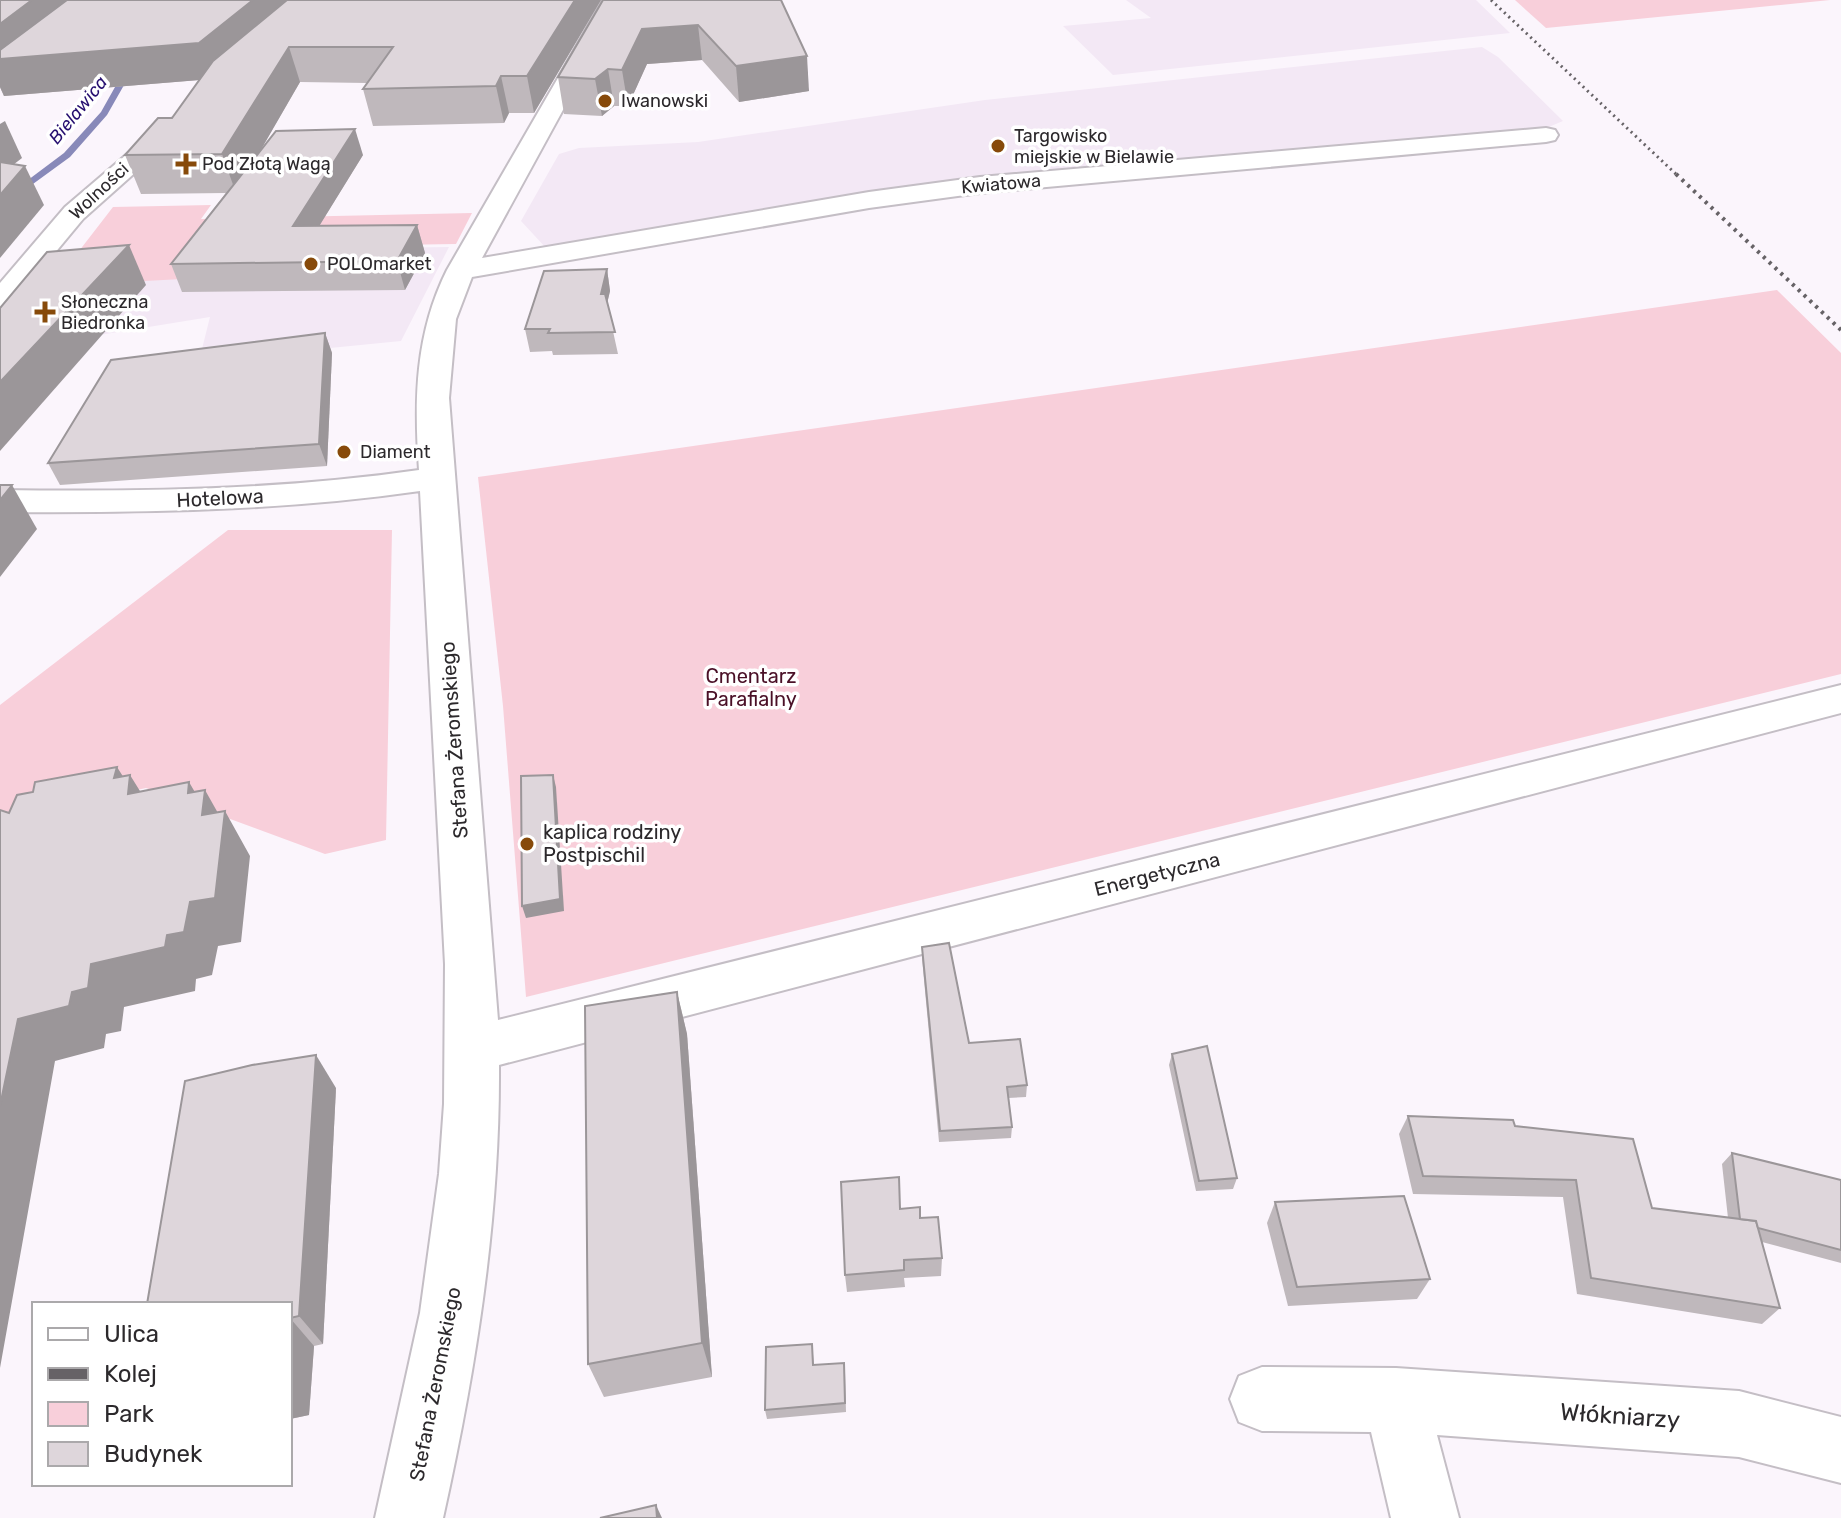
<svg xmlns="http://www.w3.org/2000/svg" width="1841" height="1518" viewBox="0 0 1841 1518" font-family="Rubik,sans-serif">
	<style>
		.built { fill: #f3e8f5 }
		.green { fill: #f8cfda }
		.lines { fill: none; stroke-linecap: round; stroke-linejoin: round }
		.stream { fill: #8889b9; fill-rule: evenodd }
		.minor-casing { stroke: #c4bec5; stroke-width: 4 }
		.minor { fill: #fff; fill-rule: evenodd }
		.rail-far1 { stroke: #666266; stroke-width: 3; stroke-dasharray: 2 4; stroke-linecap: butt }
		.rail { stroke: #666266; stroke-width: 4; stroke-dasharray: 3 5; stroke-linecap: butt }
		.wall { fill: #bfb8bc }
		.shaded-wall { fill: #9b9699 }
		.building { fill: #ded6db; stroke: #9b9699; stroke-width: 2 }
		.poi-dot { fill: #874a0a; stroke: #fff; stroke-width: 3 }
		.labels { text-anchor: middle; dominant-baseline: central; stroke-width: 7; stroke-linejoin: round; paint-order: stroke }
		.far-poi-label { font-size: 18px; fill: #2c292c; stroke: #fff; text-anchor: start }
		.far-water-label { font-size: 18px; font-style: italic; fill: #260f70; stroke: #fff }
		.far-street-label { font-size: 18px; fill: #2c292c; stroke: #fff }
		.street-label { font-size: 20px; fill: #2c292c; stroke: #fff }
		.park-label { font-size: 20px; fill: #4a1027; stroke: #fff }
		.poi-label { font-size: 20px; fill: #2c292c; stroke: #fff; text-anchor: start }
		.near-street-label { font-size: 24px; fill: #2c292c; stroke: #fff }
	</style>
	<rect width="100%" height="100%" fill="#fbf5fc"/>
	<g class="built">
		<polygon points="1126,0 1476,0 1510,33 1113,75 1063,26 1151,18"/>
		<polygon points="1482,47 1498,57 1563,121 1539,131 871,192 546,248 521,221 559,154 579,148 698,142 985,100"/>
		<polygon points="449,247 401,341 199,361 210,317 87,337 173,251"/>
	</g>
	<g class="green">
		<polygon points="1515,0 1830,0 1546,28"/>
		<polygon points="211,205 201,219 472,213 456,244 208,248 182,279 52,286 113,207"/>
		<polygon points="1777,290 1841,353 1841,674 526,997 503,706 478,477"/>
		<polygon points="228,530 392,530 386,840 325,854 146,788 65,805 0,840 0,705"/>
	</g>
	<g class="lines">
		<polygon class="stream" points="128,69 132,71 107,115 70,157 0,208 0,201 64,153 101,112 124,71"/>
		<defs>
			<g id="minor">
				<path d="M 603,0 L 623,0 L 482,258 L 869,192 L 980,177 L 1546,128 L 1555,130 L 1558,135 L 1555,140 L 1546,142 L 980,193 L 869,208 L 472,277 L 456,319 L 449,398 L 498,1020 L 1841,685 L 1841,713 L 499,1065 C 500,1219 476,1369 443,1518 L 375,1518 L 420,1313 L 439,1174 L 444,1104 L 445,964 L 420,491 C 281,511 141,513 0,512 L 0,490 C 140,492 280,490 419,470 C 414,400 415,334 447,270 Z"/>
				<polygon points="175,118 183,120 187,125 183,130 83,219 10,307 0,310 0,283 65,207 167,120"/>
				<polygon points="1262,1367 1396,1368 1739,1391 1841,1417 1841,1483 1739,1457 1437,1435 1459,1518 1391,1518 1371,1432 1262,1431 1239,1422 1230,1399 1239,1376"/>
			</g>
		</defs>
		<use href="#minor" class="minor-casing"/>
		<use href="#minor" class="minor"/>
		<polyline class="rail-far1" points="1491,0 1678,176"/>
		<polyline class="rail" points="1676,174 1841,330"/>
	</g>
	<g class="wall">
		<polygon points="601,0 534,113 509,113 504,123 373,126 363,89 367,83 300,82 261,149 363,155 319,226 417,225 425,253 405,290 182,292 171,264 226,193 141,194 125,155 172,118 199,80 4,96 0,87"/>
		<polygon points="603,0 781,0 809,91 739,102 702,60 647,64 628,106 614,106 602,116 564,114 558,77"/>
		<polygon points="607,269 610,291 607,304 618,354 553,355 552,351 530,352 525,329"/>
		<polygon points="325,333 332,353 327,466 60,485 48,463"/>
		<polygon points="922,947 969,1043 1027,1085 1026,1097 1008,1098 1012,1127 1011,1138 939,1142 922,958"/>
		<polygon points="677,992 687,1034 712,1377 604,1397 588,1364"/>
		<polygon points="1172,1054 1237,1178 1233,1189 1196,1191 1169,1065"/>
		<polygon points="336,1088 323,1344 314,1346 309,1415 290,1419 290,1304"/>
		<polygon points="1408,1116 1515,1126 1652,1208 1728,1218 1722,1164 1732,1153 1841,1180 1841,1263 1762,1242 1780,1308 1762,1324 1577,1294 1563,1197 1413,1194 1399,1134"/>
		<polygon points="1275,1202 1430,1279 1417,1299 1288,1306 1267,1223"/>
		<polygon points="900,1209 920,1218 942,1258 941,1276 904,1278 905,1287 847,1292 845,1275"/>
		<polygon points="812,1344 814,1365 845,1372 846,1412 767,1419 765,1410"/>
	</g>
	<g class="shaded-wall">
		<polygon points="32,0 304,0 212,79 4,96 0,87 0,24"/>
		<polygon points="575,0 601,0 534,113 527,76"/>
		<polygon points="698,25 702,60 647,64 628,106 622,70 642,29"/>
		<polygon points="289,47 300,82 236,193 222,154"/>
		<polygon points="807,56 809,91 739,102 736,66"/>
		<polygon points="608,69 614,106 602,116 595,79"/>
		<polygon points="501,76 509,113 504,123 496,86"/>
		<polygon points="5,121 22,158 0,175 0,124"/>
		<polygon points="355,129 363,155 302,254 293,226"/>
		<polygon points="25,166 44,205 0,258 0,195"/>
		<polygon points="417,225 425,253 405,290 397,261"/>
		<polygon points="129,245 146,285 0,451 0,382"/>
		<polygon points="607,269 610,291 604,316 601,294"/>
		<polygon points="325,333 332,353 327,466 319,444"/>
		<polygon points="12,485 37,529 0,577 0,500"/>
		<polygon points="117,767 129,786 130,775 158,820 156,839 114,778"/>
		<polygon points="553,775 556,787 564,911 526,918 522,906"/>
		<polygon points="189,782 203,806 205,790 223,822 225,811 250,856 241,942 218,946 212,975 196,979 195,991 124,1007 121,1031 106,1034 104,1048 55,1061 0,1368 0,1106 18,1019 72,992 91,964 188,793"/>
		<polygon points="677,992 687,1034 712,1377 702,1343"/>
		<polygon points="316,1055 336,1088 323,1344 299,1316"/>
		<polygon points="290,1318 314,1346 309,1415 290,1419"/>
		<polygon points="656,1505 662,1518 657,1518"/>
	</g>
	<g class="building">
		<polygon points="0,0 32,0 0,24"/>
		<polygon points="67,0 253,0 199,43 0,59 0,50"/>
		<polygon points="287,0 575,0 527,76 501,76 496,86 363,89 393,47 289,47 222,154 125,155 158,118 172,118 213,61"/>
		<polygon points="603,0 781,0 807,56 736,66 698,25 642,29 622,70 608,69 595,79 558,77"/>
		<polygon points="355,129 293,226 417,225 397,261 171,264 276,131"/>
		<polygon points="0,162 25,166 0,195"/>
		<polygon points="129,245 0,382 0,308 47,252"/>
		<polygon points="607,269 601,294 605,294 615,332 548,333 550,329 525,329 544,271"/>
		<polygon points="325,333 319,444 48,463 111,360"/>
		<polygon points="0,485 12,485 0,500"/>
		<polygon points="117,767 114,778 130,775 128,794 189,782 188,793 205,790 202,815 225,811 215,898 190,902 184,932 167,935 165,947 91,964 88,988 72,992 69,1006 18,1019 0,1106 0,810 9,813 17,795 33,792 35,782"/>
		<polygon points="553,775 560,899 522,906 521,776"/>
		<polygon points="949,943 969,1043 1020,1039 1027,1085 1007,1087 1012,1127 940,1131 922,947"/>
		<polygon points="677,992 702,1343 588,1364 585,1006"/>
		<polygon points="1207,1046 1237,1178 1199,1181 1172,1054"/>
		<polygon points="316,1055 299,1316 290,1318 290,1323 290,1304 147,1304 185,1081 252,1065"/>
		<polygon points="1408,1116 1513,1120 1515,1126 1633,1139 1652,1208 1756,1221 1780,1308 1591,1278 1576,1180 1423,1176"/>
		<polygon points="1732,1153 1841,1180 1841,1250 1758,1228 1756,1221 1740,1219"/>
		<polygon points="899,1177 900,1209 920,1207 920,1218 938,1217 942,1258 904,1260 904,1270 845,1275 841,1182"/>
		<polygon points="1404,1196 1430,1279 1297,1287 1275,1202"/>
		<polygon points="812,1344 813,1365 844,1363 845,1403 765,1410 766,1347"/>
		<polygon points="656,1505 657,1518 600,1518"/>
	</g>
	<g class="poi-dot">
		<circle cx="605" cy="101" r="8"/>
		<circle cx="998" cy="146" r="8"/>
		<path d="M182 152h8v8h8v8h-8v8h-8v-8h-8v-8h8z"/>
		<circle cx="311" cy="264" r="8"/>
		<path d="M41 300h8v8h8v8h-8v8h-8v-8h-8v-8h8z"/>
		<circle cx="344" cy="452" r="8"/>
		<circle cx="527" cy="844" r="8"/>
	</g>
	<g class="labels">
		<g class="far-poi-label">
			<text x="621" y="101">Iwanowski</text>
			<text x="1014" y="136">Targowisko<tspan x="1014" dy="21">miejskie w Bielawie</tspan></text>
			<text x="202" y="164">Pod Złotą Wagą</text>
			<text x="327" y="264">POLOmarket</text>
			<text x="61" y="302">Słoneczna<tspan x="61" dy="21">Biedronka</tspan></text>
			<text x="360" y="452">Diament</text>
		</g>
		<g class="far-water-label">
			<text transform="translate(78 110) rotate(-51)">Bielawica</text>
		</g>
		<g class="far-street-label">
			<text transform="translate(1001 184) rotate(-5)">Kwiatowa</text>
			<text transform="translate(99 191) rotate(-43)">Wolności</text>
		</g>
		<g class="street-label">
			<text transform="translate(220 498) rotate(-3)">Hotelowa</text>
			<text transform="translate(454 740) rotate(-94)">Stefana Żeromskiego</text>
			<text transform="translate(1157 874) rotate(-14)">Energetyczna</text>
			<text transform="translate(435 1384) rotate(-79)">Stefana Żeromskiego</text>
		</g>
		<g class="park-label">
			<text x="751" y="676">Cmentarz<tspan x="751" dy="23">Parafialny</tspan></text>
		</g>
		<g class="poi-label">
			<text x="543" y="832">kaplica rodziny<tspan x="543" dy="23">Postpischil</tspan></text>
		</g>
		<g class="near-street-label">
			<text transform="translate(1620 1416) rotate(4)">Włókniarzy</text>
		</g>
	</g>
	<rect x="32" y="1302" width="260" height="184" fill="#ffffff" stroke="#aba9ab" stroke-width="2"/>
	<rect x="48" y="1328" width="40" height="12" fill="#ffffff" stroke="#aba9ab" stroke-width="2"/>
	<text x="104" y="1342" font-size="24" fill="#2c292c">Ulica</text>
	<rect x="48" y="1368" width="40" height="12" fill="#666266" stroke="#aba9ab" stroke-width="2"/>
	<text x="104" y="1382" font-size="24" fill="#2c292c">Kolej</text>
	<rect x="48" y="1402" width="40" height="24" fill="#f8cfda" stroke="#aba9ab" stroke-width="2"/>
	<text x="104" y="1422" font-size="24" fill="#2c292c">Park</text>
	<rect x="48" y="1442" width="40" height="24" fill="#ded6db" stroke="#aba9ab" stroke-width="2"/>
	<text x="104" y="1462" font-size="24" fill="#2c292c">Budynek</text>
</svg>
